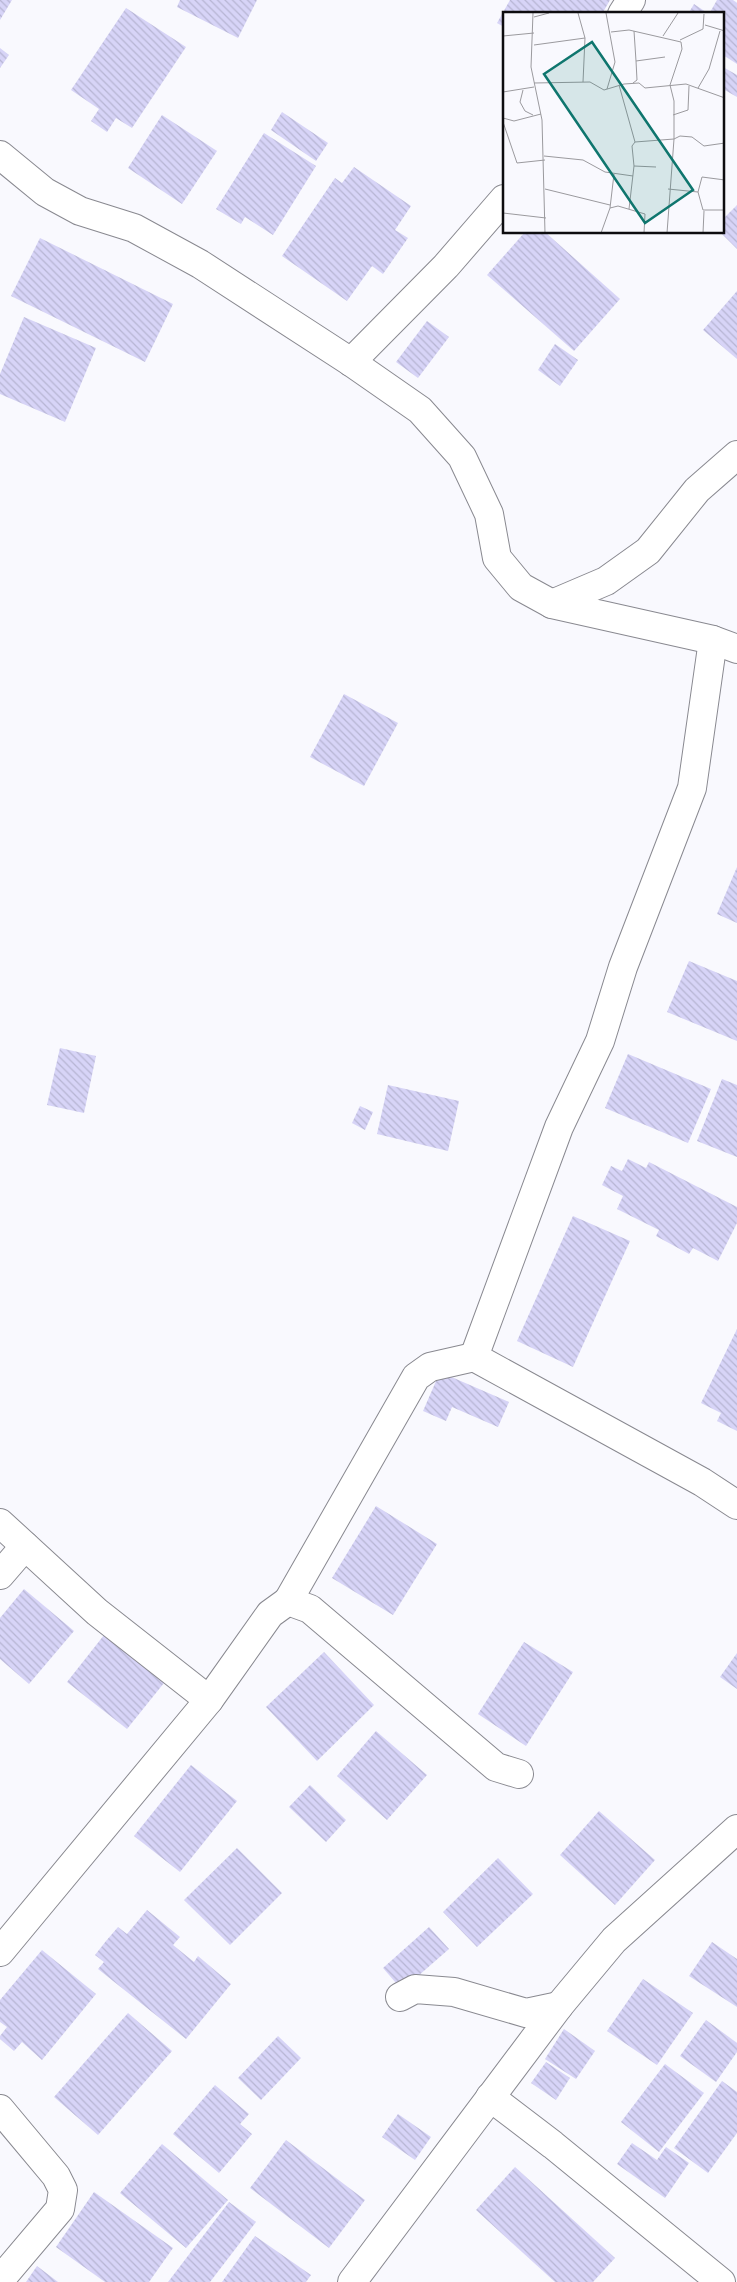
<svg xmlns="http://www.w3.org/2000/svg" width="737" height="2282" viewBox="0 0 737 2282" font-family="'Golos Text',sans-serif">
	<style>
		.building { fill: url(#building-back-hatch) }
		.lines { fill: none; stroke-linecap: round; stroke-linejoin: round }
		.street-casing { stroke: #898990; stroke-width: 30 }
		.street { stroke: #fff; stroke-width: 28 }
		.inset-road { fill: none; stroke: #9b9a9e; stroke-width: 1 }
		.view { fill: #0f766e; fill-opacity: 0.15; stroke: #0f766e; stroke-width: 2.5 }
		.inset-edge { fill: none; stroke: #0d0c0f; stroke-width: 2.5 }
	</style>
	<defs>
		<pattern id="building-back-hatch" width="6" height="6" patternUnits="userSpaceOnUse" patternTransform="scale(1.25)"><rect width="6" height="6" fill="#d7d4f7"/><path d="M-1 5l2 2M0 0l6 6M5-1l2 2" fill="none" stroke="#b7b5d3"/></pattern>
	</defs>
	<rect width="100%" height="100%" fill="#f9f9fe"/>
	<g class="building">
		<polygon points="0,0 12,0 0,20"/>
		<polygon points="180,0 257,0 238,38 177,7"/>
		<polygon points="510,0 610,0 602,14 504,14 504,27 497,23"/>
		<polygon points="717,0 733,0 737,3 737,64 723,55 723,14 688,14 694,4 709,14"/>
		<polygon points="126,8 186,47 132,128 116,118 107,132 91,121 99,109 71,90"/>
		<polygon points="0,48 9,55 0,68"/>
		<polygon points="723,67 737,75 737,97 723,89"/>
		<polygon points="282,112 328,143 316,161 271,130"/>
		<polygon points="162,115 217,151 182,204 128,168"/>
		<polygon points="264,133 316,166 273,235 245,217 241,224 216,209"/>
		<polygon points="354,167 411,206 395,230 408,238 383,274 372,266 347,301 282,256 335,178 342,183"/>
		<polygon points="737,205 737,249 720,232 723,232 723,219"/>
		<polygon points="525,232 545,232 620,299 574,351 487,275"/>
		<polygon points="40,238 173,304 145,362 11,296"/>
		<polygon points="737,291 737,359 703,330"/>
		<polygon points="24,317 96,348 65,422 0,394 0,374"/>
		<polygon points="427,321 449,337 418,378 396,362"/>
		<polygon points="555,344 578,360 560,386 538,370"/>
		<polygon points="344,694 398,723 364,786 310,757"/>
		<polygon points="737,867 737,923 717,914"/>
		<polygon points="689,961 737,981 737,1041 667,1012"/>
		<polygon points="60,1048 96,1056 84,1113 47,1105"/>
		<polygon points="628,1054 711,1089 688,1143 605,1108"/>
		<polygon points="722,1079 737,1085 737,1157 697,1141"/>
		<polygon points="388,1085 459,1101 448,1151 377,1134"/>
		<polygon points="360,1106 373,1112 365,1130 352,1123"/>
		<polygon points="628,1159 646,1168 649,1162 737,1207 737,1223 718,1261 693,1248 689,1254 656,1236 659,1230 617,1209 623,1196 602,1185 611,1166 622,1171"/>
		<polygon points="573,1216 630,1241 573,1367 517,1341"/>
		<polygon points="737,1329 737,1431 717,1421 721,1413 701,1403"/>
		<polygon points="440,1372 509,1402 498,1427 452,1407 446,1421 423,1411"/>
		<polygon points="376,1506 437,1544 393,1615 332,1578"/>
		<polygon points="24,1589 74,1631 29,1684 0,1659 0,1618"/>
		<polygon points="108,1630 168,1678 127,1729 67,1682"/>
		<polygon points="524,1642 573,1672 526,1746 478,1714"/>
		<polygon points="324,1652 374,1705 317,1761 266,1707"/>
		<polygon points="737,1653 737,1689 720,1677"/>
		<polygon points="376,1731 427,1775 387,1820 337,1776"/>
		<polygon points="191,1765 237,1801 180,1872 134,1836"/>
		<polygon points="310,1785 346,1820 326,1842 289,1807"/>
		<polygon points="599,1811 655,1860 615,1905 560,1855"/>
		<polygon points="237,1848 282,1893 230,1945 184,1900"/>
		<polygon points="498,1858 533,1894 477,1947 443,1912"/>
		<polygon points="147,1910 180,1937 173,1945 194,1962 198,1956 231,1984 186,2039 98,1969 104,1962 95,1955 106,1941 118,1927 127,1934"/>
		<polygon points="429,1927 449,1949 402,1990 383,1968"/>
		<polygon points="712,1942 737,1959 737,2007 689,1976"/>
		<polygon points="42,1950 96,1994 42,2060 22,2042 14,2051 0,2039 0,2036 7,2027 0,2022 0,2000"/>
		<polygon points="643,1979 693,2013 657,2065 607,2031"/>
		<polygon points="128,2013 172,2051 98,2135 54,2097"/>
		<polygon points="706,2020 737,2043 737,2052 716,2082 680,2056"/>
		<polygon points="564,2029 595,2051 576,2079 545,2059"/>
		<polygon points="278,2036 301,2058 261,2100 238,2078"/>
		<polygon points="546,2062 570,2078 556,2100 531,2083"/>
		<polygon points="665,2064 704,2093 659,2152 621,2122"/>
		<polygon points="722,2081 737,2092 737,2133 708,2173 674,2148"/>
		<polygon points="215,2085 249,2114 240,2124 252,2134 219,2173 173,2134"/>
		<polygon points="398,2114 431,2137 415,2160 382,2137"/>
		<polygon points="286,2140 365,2200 329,2248 250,2188"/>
		<polygon points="632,2143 657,2160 666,2147 689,2163 665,2198 617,2164"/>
		<polygon points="162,2144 228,2200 186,2248 120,2193"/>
		<polygon points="515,2167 615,2258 593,2282 555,2282 476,2210"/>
		<polygon points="94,2192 173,2248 149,2282 105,2282 56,2247"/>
		<polygon points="229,2202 256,2222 210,2282 168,2282"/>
		<polygon points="255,2236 311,2275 306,2282 222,2282"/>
		<polygon points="37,2266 58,2282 26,2282"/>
	</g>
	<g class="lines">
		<defs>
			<g id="street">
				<polyline points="622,14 631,0"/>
				<polyline points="0,155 45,192 80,211 134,228 200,264 351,362 420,410 462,457 489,514 497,558 521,587 552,604 713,640 737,649"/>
				<polyline points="351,362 446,266 504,199"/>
				<polyline points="552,604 606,581 648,551 697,490 737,455"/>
				<polyline points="713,640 692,788 623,967 600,1041 559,1127 474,1357 702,1482 737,1505"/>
				<polyline points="0,1523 97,1612 209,1700"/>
				<polyline points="0,1575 25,1546"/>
				<polyline points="288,1601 416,1377 430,1367 474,1357"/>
				<polyline points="0,1952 209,1700 270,1614 288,1601 310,1609 496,1767 519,1774"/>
				<polyline points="400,1997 415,1989 454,1992 526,2013 559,2006"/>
				<polyline points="490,2097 553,2145 721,2282"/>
				<polyline points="0,2109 56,2176 63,2190 60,2209 0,2280"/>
				<polyline points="352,2282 559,2006 614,1940 737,1829"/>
			</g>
		</defs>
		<use href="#street" class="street-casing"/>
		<use href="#street" class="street"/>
	</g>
	<g transform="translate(503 12)">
		<rect width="221" height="221" fill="#f9f9fe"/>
		<path class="inset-road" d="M 30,1 L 28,55 L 39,108 L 42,221M 75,1 L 82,26 L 80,70M 103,1 L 112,50 L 104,77M 31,5 L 46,1M 202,13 L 222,19M 131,19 L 133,49 L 162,45M 108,20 L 126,18 L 178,30 L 179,37 L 167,73 L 171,89 L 171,127 L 164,221M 0,24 L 31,21M 160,24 L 175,1M 177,28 L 200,17 L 201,2M 31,33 L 82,26M 31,71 L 87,70 L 101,78 L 121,72 L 136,71 L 142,76 L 183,72 L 222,86M 130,71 L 134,68 L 133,49M 116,73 L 132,130 L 171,127 L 177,124 L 189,125 L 201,134 L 222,131M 195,76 L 206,57 L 217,19M 20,78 L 17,90 L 22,99 L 30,103M 0,80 L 31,75M 170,103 L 185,98 L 186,74M 0,106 L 11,109 L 38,102M 0,110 L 14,151 L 42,148M 41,144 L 80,148 L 102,160 L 130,164M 131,154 L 129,134 L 132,130M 42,177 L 107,193M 165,177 L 195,180 L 200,198 L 222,198M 195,180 L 199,165 L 222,168M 107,196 L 115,194 L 142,202 L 141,221M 126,197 L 131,154 L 153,155M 0,201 L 43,206M 98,221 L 107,196 L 111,162M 200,221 L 201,199"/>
		<path class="view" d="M 89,30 L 190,178 L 142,211 L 41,62 Z"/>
		<rect width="221" height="221" class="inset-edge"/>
	</g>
</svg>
